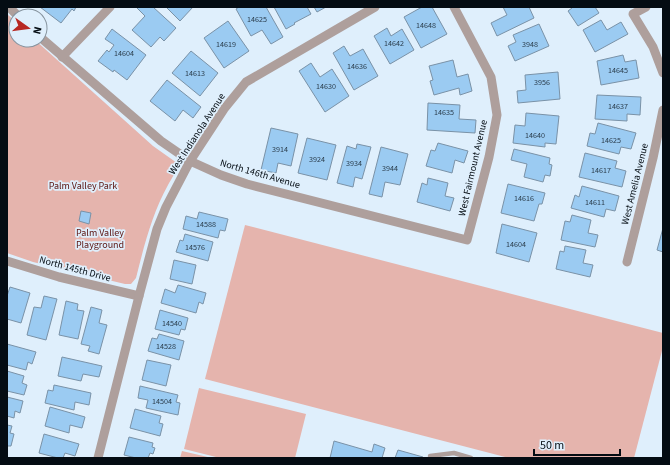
<svg xmlns="http://www.w3.org/2000/svg" width="670" height="465" viewBox="0 0 670 465" font-family="'Source Sans 3',sans-serif">
	<style>
		.green { fill: #e5b4ad }
		.building { fill: #9bcbf2; stroke: #7a92a7 }
		.lines { fill: none; stroke-linecap: round; stroke-linejoin: round }
		.lane { stroke: #ae9f9c; stroke-width: 4.5 }
		.street { stroke: #ae9f9c; stroke-width: 9 }
		.labels { text-anchor: middle; dominant-baseline: central; stroke-width: 3.5; stroke-linejoin: round; paint-order: stroke }
		.number-label { font-size: 8px; fill: #2a3c4b }
		.street-label { font-size: 10px; fill: #040c13; stroke: #dfeffc }
		.park-label { font-size: 10px; fill: #5a120e; stroke: #dfeffc }
	</style>
	<rect width="100%" height="100%" fill="#dfeffc"/>
	<g class="green">
		<path d="M 7,14 L 16,22 L 16,40 L 35,40 L 153,146 L 177,163 C 177,171 172,178 168,185 C 152,214 144,246 136,278 L 131,284 L 125,284 L 33,262 L 7,253 Z"/>
		<polygon points="245,225 663,333 663,347 634,458 509,458 205,379"/>
		<polygon points="199,388 306,414 295,458 220,458 184,449"/>
		<polygon points="182,451 212,458 180,458"/>
	</g>
	<g class="building">
		<polygon points="40,7 76,7 74,11 72,9 61,23"/>
		<polygon points="138,7 153,7 176,28 164,41 160,37 151,47 132,30 145,16 137,8"/>
		<polygon points="166,7 193,7 180,21"/>
		<polygon points="239,7 266,7 283,37 271,44 262,30 251,36 236,9"/>
		<polygon points="274,7 307,7 311,14 294,23 295,24 286,29"/>
		<polygon points="314,7 326,7 317,12"/>
		<polygon points="422,7 432,7 447,34 421,48 404,17"/>
		<polygon points="503,7 529,7 534,18 497,36 491,23 507,15"/>
		<polygon points="571,7 595,7 599,13 578,26 568,11 572,8"/>
		<polygon points="601,20 607,30 621,22 628,34 595,52 583,30"/>
		<polygon points="228,21 249,51 224,68 204,38"/>
		<polygon points="539,24 549,46 515,61 508,46 516,42 513,35"/>
		<polygon points="387,28 391,36 402,29 414,50 390,64 374,36"/>
		<polygon points="112,29 146,55 127,80 114,70 113,72 98,61 107,50 109,52 114,45 105,39"/>
		<polygon points="344,46 350,56 363,49 378,76 354,90 333,53"/>
		<polygon points="191,51 218,73 200,96 172,73"/>
		<polygon points="623,55 625,62 636,60 639,78 601,85 597,61"/>
		<polygon points="453,60 457,77 468,74 472,91 460,95 459,88 434,95 430,81 433,80 429,66"/>
		<polygon points="311,63 320,77 332,69 349,96 325,112 299,71"/>
		<polygon points="558,72 560,99 518,103 517,91 526,90 525,75"/>
		<polygon points="167,80 201,107 193,118 183,110 175,121 150,101"/>
		<polygon points="597,95 641,97 640,115 627,114 627,121 595,119"/>
		<polygon points="428,103 460,105 459,119 476,120 475,133 427,130"/>
		<polygon points="526,113 559,116 556,144 545,143 545,147 513,143 515,125 525,126"/>
		<polygon points="598,123 636,133 631,149 621,147 619,154 587,146 590,133 595,134"/>
		<polygon points="271,128 298,134 291,166 278,163 276,173 261,170"/>
		<polygon points="307,138 336,145 327,180 298,173"/>
		<polygon points="438,143 468,151 464,163 455,160 452,173 426,166 431,150 435,151"/>
		<polygon points="357,144 371,147 362,179 355,177 353,187 337,183 347,146 356,149"/>
		<polygon points="381,147 408,154 400,185 385,182 382,197 369,194"/>
		<polygon points="514,149 550,158 549,164 552,165 550,176 545,175 543,182 524,177 527,164 511,160"/>
		<polygon points="585,153 617,161 615,168 626,171 622,187 579,177"/>
		<polygon points="428,178 448,183 445,196 454,198 450,211 417,202 422,183 427,185"/>
		<polygon points="508,184 545,193 542,204 539,204 534,221 501,213"/>
		<polygon points="582,186 619,196 615,211 606,209 604,217 571,208 575,195 579,197"/>
		<polygon points="81,211 91,213 89,224 79,221"/>
		<polygon points="199,212 228,219 225,231 220,230 218,238 183,229 186,216 197,219"/>
		<polygon points="572,215 591,220 588,233 598,235 595,247 561,240 565,221 570,222"/>
		<polygon points="502,224 537,233 529,262 496,253"/>
		<polygon points="663,228 663,252 657,250"/>
		<polygon points="185,234 213,242 208,261 176,252 180,240 183,241"/>
		<polygon points="565,246 586,250 583,263 593,265 590,277 556,269 560,251 564,252"/>
		<polygon points="174,260 196,265 192,284 170,279"/>
		<polygon points="178,285 206,293 203,304 199,302 196,313 161,303 165,289 175,293"/>
		<polygon points="10,287 30,293 21,323 7,319 7,296"/>
		<polygon points="44,296 57,299 46,340 27,335 34,307 41,308"/>
		<polygon points="66,301 78,304 77,310 84,311 78,339 59,335"/>
		<polygon points="91,307 102,310 99,323 107,325 99,354 88,351 90,346 81,344"/>
		<polygon points="160,310 188,318 185,330 181,329 179,335 155,329"/>
		<polygon points="159,334 184,341 179,360 148,351 152,338 157,339"/>
		<polygon points="7,344 36,352 32,364 28,362 26,370 7,365"/>
		<polygon points="62,357 102,366 99,377 83,374 81,381 58,376"/>
		<polygon points="147,360 171,365 166,386 142,380"/>
		<polygon points="7,371 24,376 22,383 27,385 24,395 7,391"/>
		<polygon points="54,385 91,393 89,405 75,402 74,410 45,403 48,390 53,391"/>
		<polygon points="140,386 178,395 176,402 180,403 178,415 146,408 148,400 138,398"/>
		<polygon points="7,397 23,401 20,413 15,411 14,418 7,416"/>
		<polygon points="50,407 85,417 82,428 70,425 69,433 45,426"/>
		<polygon points="135,409 161,416 159,423 163,424 160,436 130,428"/>
		<polygon points="7,425 12,426 10,433 14,434 11,446 7,446"/>
		<polygon points="44,434 79,444 75,456 65,453 63,458 58,458 39,453"/>
		<polygon points="129,437 153,443 152,447 155,448 153,454 150,453 148,458 136,458 124,455"/>
		<polygon points="334,441 372,452 374,444 385,448 382,458 330,458"/>
		<polygon points="398,450 423,457 422,458 395,458"/>
	</g>
	<g class="lines">
		<polyline class="lane" points="430,456 454,453 471,458"/>
		<g class="street">
			<polyline points="9,7 18,16"/>
			<polyline points="646,7 633,14 653,47 663,73"/>
			<polyline points="40,37 161,141 190,161 221,175 247,184 467,240 489,157 497,115 491,77 454,7"/>
			<polyline points="62,57 110,7"/>
			<polyline points="7,261 59,277 139,296"/>
			<polyline points="627,262 653,158 663,110"/>
			<polyline points="98,458 139,296 157,229 166,207 190,161 224,109 246,82 375,7"/>
		</g>
	</g>
	<g class="labels">
		<g class="number-label">
			<text x="257" y="19">14625</text>
			<text x="426" y="25">14648</text>
			<text x="394" y="43">14642</text>
			<text x="226" y="44">14619</text>
			<text x="530" y="44">3948</text>
			<text x="124" y="53">14604</text>
			<text x="357" y="66">14636</text>
			<text x="618" y="70">14645</text>
			<text x="195" y="73">14613</text>
			<text x="542" y="82">3956</text>
			<text x="326" y="86">14630</text>
			<text x="618" y="106">14637</text>
			<text x="444" y="112">14635</text>
			<text x="535" y="135">14640</text>
			<text x="611" y="140">14625</text>
			<text x="280" y="149">3914</text>
			<text x="317" y="159">3924</text>
			<text x="354" y="163">3934</text>
			<text x="390" y="168">3944</text>
			<text x="601" y="170">14617</text>
			<text x="524" y="198">14616</text>
			<text x="595" y="202">14611</text>
			<text x="206" y="224">14588</text>
			<text x="516" y="244">14604</text>
			<text x="195" y="247">14576</text>
			<text x="172" y="323">14540</text>
			<text x="166" y="346">14528</text>
			<text x="162" y="401">14504</text>
		</g>
		<g class="street-label">
			<text transform="translate(197 134) rotate(-57)">West Indianola Avenue</text>
			<text transform="translate(473 168) rotate(-77)">West Fairmount Avenue</text>
			<text transform="translate(260 174) rotate(16)">North 146th Avenue</text>
			<text transform="translate(635 184) rotate(-76)">West Amelia Avenue</text>
			<text transform="translate(75 269) rotate(15)">North 145th Drive</text>
		</g>
		<g class="park-label">
			<text x="83" y="186">Palm Valley Park</text>
			<text x="100" y="233">Palm Valley<tspan x="100" dy="12">Playground</tspan></text>
		</g>
	</g>
	<rect width="670" height="465" fill="none" stroke="#040c13" stroke-width="16"/>
	<g transform="translate(28 28) rotate(104)"><circle r="19" fill="#dfeffc" stroke="#87949f"/>
	<path d="M0-3L7 15L0 10L-7 15Z" fill="#b72823"/>
	<text y="-6" font-size="11" font-weight="bold" text-anchor="middle" fill="#040c13">N</text>
	</g>
	<path d="M534 449v6h86v-6" fill="none" stroke="#040c13" stroke-width="2"/>
	<text x="540" y="449" font-size="12" fill="#040c13" stroke="#dfeffc" stroke-width="3" paint-order="stroke">50 m</text>
</svg>
